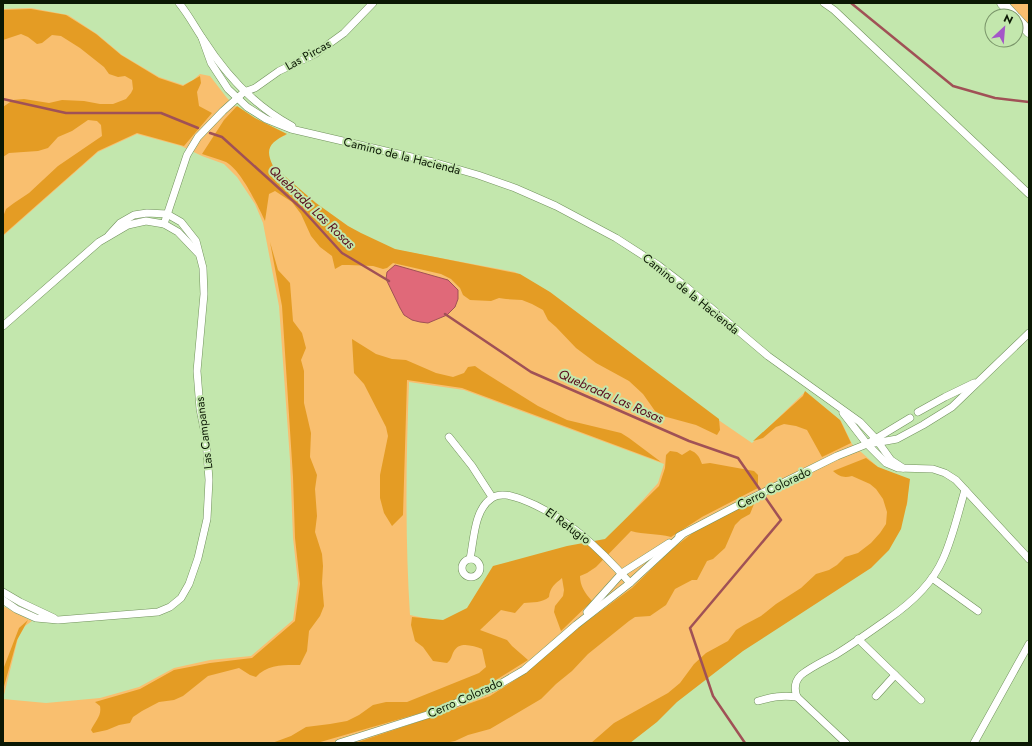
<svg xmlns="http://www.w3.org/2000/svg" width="1032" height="746" viewBox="0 0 1032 746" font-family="Jost,sans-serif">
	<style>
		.green { fill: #f9bf6f; fill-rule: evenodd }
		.forest { fill: #e49c24 }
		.water { fill: #e06979; stroke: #a05156 }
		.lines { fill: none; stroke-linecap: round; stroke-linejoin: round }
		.stream { stroke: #a05156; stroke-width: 2.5 }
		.minor-casing { stroke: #71925c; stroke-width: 8 }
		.secondary-casing { stroke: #71925c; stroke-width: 11 }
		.minor { stroke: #fff; stroke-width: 7 }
		.secondary { stroke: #fff; stroke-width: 10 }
		.labels { text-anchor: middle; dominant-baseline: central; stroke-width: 4; stroke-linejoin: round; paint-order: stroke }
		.street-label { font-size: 12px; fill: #0b1804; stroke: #c3e7ad }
		.water-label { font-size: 13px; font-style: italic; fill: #590c1e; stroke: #c3e7ad }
	</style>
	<rect width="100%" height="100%" fill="#c3e7ad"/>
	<g class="green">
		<polygon points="1009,3 1029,3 1029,25"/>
		<path d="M 31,8 L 68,15 L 97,34 L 122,55 L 159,77 L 183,85 L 193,80 L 200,74 L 210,76 L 227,98 L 250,120 L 281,135 L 286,135 C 268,142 263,147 272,166 L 313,202 L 358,233 L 392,249 L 515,272 L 551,293 L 717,419 L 752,443 L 805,392 L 841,421 L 852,444 L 878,467 L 909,480 L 907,505 L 848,582 L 741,651 L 717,669 L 676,701 L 629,743 L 3,743 L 3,606 L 32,621 L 25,626 L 18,638 L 3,699 L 46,703 L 100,698 L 139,687 L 174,668 L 210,660 L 251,656 L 293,620 L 298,583 L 293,538 L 290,460 L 279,306 L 263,223 L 255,204 L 237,177 L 224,164 L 202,156 L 181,146 L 137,134 L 98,152 L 3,236 L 3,9 ZM 409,382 L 464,390 L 664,464 L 658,483 L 606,541 L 442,622 L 410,615 C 405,537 406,460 409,382 Z"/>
	</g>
	<g class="forest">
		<polygon points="31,9 66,15 96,34 121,55 159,78 183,86 200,76 201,83 197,92 199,106 212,113 184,146 137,133 98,151 3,235 3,217 6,209 14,203 29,193 58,166 102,136 101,125 97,121 88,120 72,131 58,137 48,148 38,151 9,153 3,157 3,107 13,100 24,99 49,103 62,100 84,101 100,104 113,104 126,99 131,93 133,89 132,80 125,76 118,77 109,74 104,67 80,48 61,36 52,35 42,43 37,44 28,37 21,34 3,40 3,10"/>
		<path d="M 237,106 L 255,118 L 287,134 C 271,142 264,148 273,166 L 316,203 L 348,226 L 361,233 L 395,249 L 520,274 L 550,292 L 719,419 L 720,430 L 717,435 L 696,425 L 663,416 L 655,411 L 643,394 L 629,381 L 596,363 L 576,348 L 556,327 L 548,320 L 543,310 L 532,304 L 522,300 L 506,299 L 499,298 L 491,301 L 470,300 L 463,295 L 460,288 L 451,279 L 441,274 L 393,263 L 387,268 L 383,269 L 373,266 L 349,265 L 342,265 L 335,269 L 332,256 L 320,247 L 311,236 L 301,214 L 292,202 L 275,191 L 269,194 L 265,221 C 258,206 241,170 226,162 C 219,159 210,157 202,154 L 224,120 Z"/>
		<path d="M 270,242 L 278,270 L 290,283 L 293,321 L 302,333 L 306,348 L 301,360 L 304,371 L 304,403 L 311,433 L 310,457 L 317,475 L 315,489 L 317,516 L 315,532 L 322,554 L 323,566 L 322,583 L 324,606 L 320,616 L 309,631 L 307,651 L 300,665 C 285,665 267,664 256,677 L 250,675 L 239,668 L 208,676 L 183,696 L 174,700 L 159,702 L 142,711 L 133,717 L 130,723 L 119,725 L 107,730 L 93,733 L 91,730 C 95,721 102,716 100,706 L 95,702 L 140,689 L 174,670 L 210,663 L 252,658 L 295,621 L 300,584 L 295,538 L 293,477 L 282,306 Z"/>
		<polygon points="352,339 376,354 392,359 406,360 436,373 453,377 464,373 468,367 475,366 482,371 538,406 567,420 621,433 629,438 661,462 462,388 407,380 403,515 392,526 384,513 380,498 380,475 388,436 386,427 364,384 354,373"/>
		<polygon points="805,391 840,420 851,443 822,457 807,430 796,426 784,424 776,427 763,438 753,441 803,396"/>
		<path d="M 690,450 C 697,453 699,456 702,464 L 710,463 L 754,471 L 758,475 L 758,488 L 702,517 L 671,537 C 657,533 644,535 631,531 L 596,567 L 587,573 L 580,576 C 580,586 585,593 592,601 L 561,631 L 554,612 L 555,606 L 563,596 L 564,590 L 562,578 C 555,584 550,587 549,597 C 542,603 533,602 524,603 L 515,613 L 501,610 L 480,630 L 507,640 L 512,646 L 528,660 L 483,688 L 438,708 L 317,743 L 272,743 L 291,736 L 306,727 L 330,724 L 347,721 L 359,715 L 373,705 L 386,702 L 407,702 L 479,673 L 486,667 L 482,649 C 473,646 460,641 454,651 C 451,656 452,659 447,663 L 433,661 L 423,647 L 415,641 L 411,625 L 412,617 L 443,620 L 467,608 L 493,566 L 567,546 L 605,539 L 659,486 L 665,468 L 666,455 L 670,451 L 677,452 L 682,455 Z"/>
		<path d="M 866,458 L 878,467 L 910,479 L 907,503 L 901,529 L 889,550 L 871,568 L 743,651 L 677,702 L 657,722 L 630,743 L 591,743 L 614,723 L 668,693 L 680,683 L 694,664 L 706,653 L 728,641 L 736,630 L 744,625 L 761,616 L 776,604 L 801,588 L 816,574 L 829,570 L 837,565 L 845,557 L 858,553 L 871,543 L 880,533 L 886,524 L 887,512 L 883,499 L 876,489 L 870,484 L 852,476 C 844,478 840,477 833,471 Z"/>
		<polygon points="756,499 750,514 741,519 735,525 725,548 713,559 707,561 697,580 692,580 675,589 666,605 650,616 635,617 629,621 588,654 572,671 556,684 541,699 490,729 468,735 455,741 445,743 355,743 441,714 490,696 518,678 579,627 632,588 672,549 698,529"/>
		<polygon points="28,620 17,640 3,690 4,667 19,628"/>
	</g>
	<polygon class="water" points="395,265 448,280 458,290 458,299 455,307 447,315 428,323 420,322 412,320 404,315 400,308 386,279 387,272"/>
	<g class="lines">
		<g class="stream">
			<polyline points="851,3 953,86 995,98 1029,102"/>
			<polyline points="3,99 66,113 161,113 198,128"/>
			<polyline points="210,133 222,137 302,209 342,253 389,281"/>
			<polyline points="445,314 531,372 689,441 738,458 781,520 690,628 713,696 745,743"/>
		</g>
		<defs>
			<g id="minor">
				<path d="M 179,3 C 188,14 195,27 203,39 C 226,75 254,106 292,126"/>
				<polyline points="824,3 834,10 1029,194"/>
				<polyline points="202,38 211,63 228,89 247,107 266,119 291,129 433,162 478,175 515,188 556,206 616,238 658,265 684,285 768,356 860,422 876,439 891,460 903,468"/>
				<polyline points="164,224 187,155 198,137 223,111 244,92 255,88 279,71 315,54 344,33 373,3"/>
				<polyline points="3,326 99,242 128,225 146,221 164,224 178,232 198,253"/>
				<polyline points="918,412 945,397 974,383"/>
				<polyline points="843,413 867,444 886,463 898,468 933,469 945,473 956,480 1029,559"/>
				<polyline points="449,437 472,466 492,497"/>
				<polyline points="875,443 897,439 923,425 952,407 1029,333"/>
				<polyline points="679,536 748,500 837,456 867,444 910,418"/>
				<path d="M 470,559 C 474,540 474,509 492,498 C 500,492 512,496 521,499 C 566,516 599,548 630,583"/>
				<circle cx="471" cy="568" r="9"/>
				<polyline points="932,578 978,611"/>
				<polyline points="3,592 20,602 54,618"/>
				<polyline points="3,600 16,609 36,618 58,620 158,612 170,607 181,598 189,584 198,558 207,519 209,480 206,439 200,409 197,371 204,294 203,268 196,241 181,222 167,214 147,213 134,215 120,223 109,235"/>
				<polyline points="587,612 622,573 669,543"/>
				<polyline points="858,639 921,700"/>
				<polyline points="876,696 895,675"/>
				<path d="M 758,701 C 772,697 782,695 797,697"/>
				<polyline points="339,743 427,715 495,687 524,670 576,625 630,583 682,535"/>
				<path d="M 846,743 L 797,697 C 794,689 795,681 801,675 C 811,667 824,661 835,655 C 853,644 871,631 888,619 C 910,604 932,584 943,559 C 953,537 958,513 965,490"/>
				<polyline points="974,743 1029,644"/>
			</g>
			<g id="secondary">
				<polyline points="1002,3 1014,16"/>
				<polyline points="1016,18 1029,32"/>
			</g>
		</defs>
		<use href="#minor" class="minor-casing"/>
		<use href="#secondary" class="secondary-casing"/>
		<use href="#minor" class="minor"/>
		<use href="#secondary" class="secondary"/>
	</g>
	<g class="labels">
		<g class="street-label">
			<text transform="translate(308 55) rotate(-29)">Las Pircas</text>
			<text transform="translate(402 156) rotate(14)">Camino de la Hacienda</text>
			<text transform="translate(691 294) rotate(39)">Camino de la Hacienda</text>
			<text transform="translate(204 433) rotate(-97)">Las Campanas</text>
			<text transform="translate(774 488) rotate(-26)">Cerro Colorado</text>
			<text transform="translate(568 526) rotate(36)">El Refugio</text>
			<text transform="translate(465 698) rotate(-24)">Cerro Colorado</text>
		</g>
		<g class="water-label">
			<text transform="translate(312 207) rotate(44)">Quebrada Las Rosas</text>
			<text transform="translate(611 396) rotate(24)">Quebrada Las Rosas</text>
		</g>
	</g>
	<rect width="1032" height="746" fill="none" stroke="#0b1804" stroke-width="8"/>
	<g transform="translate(1004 28) rotate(26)"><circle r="19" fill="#c3e7ad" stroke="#799469"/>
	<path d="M0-3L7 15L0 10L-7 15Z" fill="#a456c8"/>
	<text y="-6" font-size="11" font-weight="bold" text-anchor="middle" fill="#0b1804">N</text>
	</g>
</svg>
